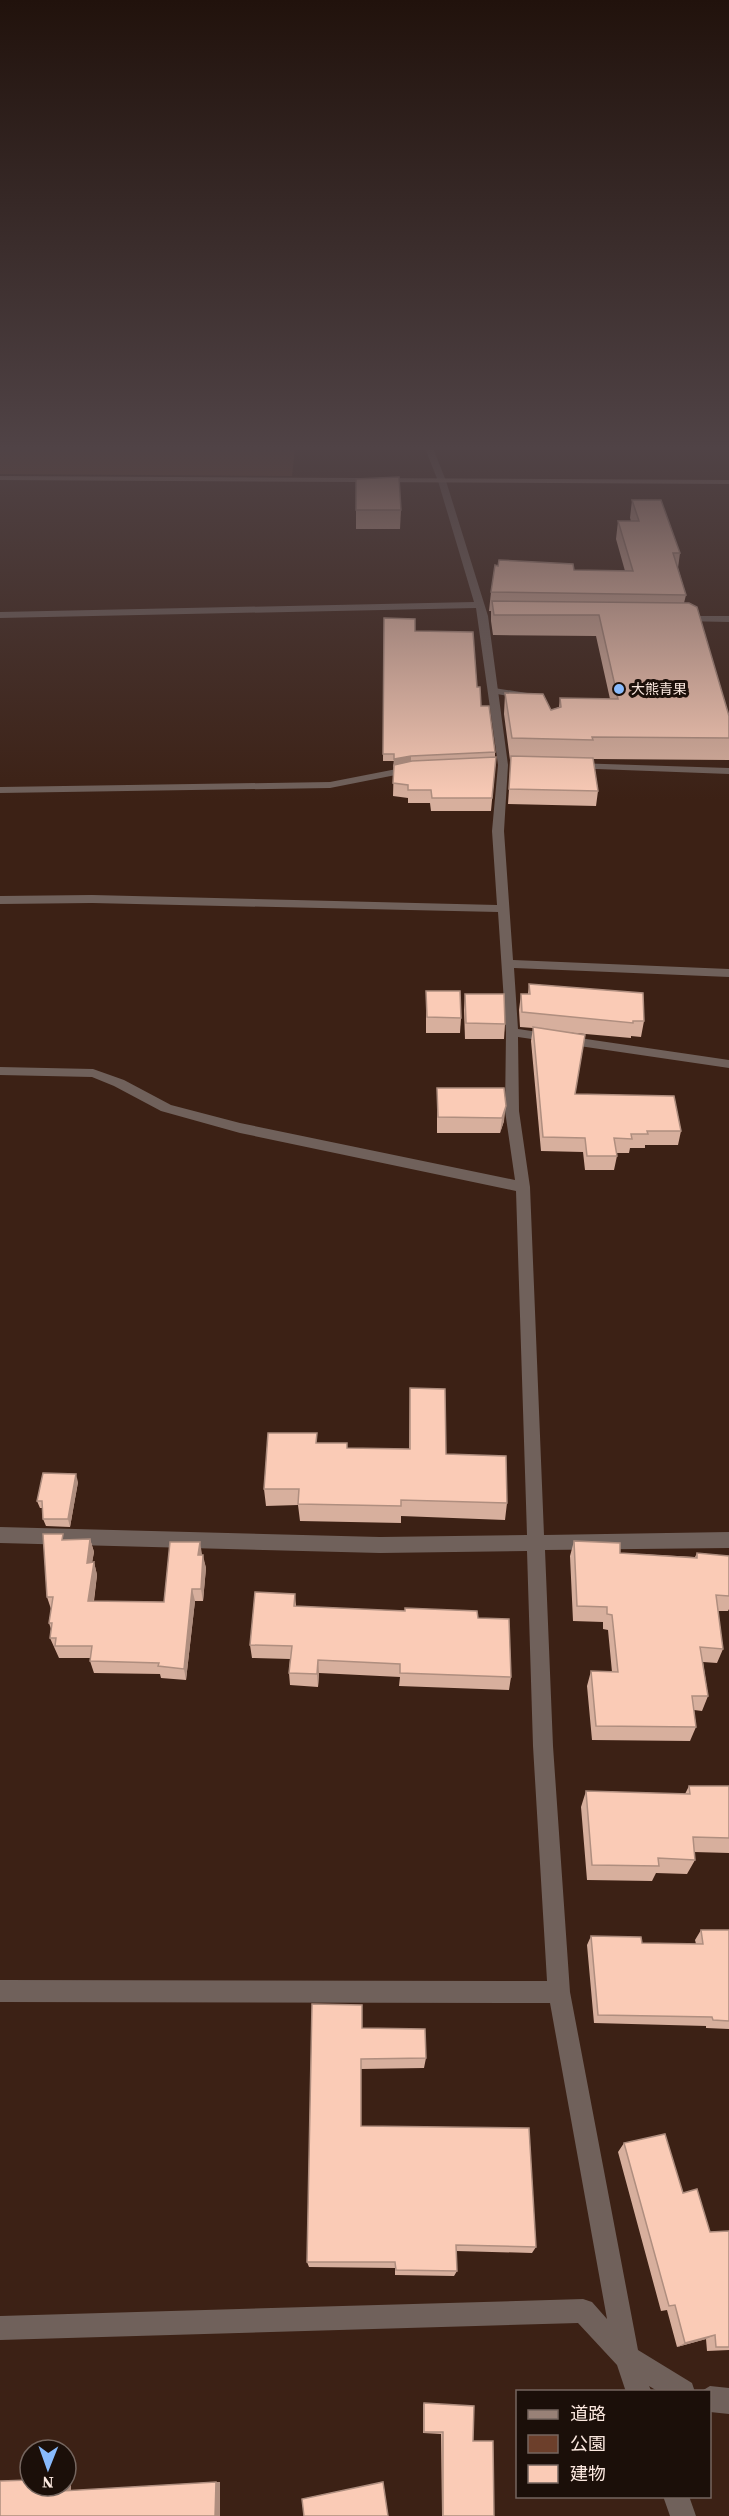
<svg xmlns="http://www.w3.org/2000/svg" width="729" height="2516" viewBox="0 0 729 2516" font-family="'Source Serif 4','Noto Sans JP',serif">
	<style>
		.green { fill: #6c3f2b }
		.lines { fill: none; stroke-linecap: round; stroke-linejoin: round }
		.service { fill: #70615b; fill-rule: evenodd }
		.minor { fill: #70615b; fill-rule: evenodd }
		.secondary { fill: #988177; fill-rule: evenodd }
		.wall { fill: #d7af9d }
		.shaded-wall { fill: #af8e7f }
		.building { fill: #facbb6; stroke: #af8e7f; stroke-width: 1.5 }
		.poi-dot { fill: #88bafc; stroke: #1b0f09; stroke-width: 2 }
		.labels { text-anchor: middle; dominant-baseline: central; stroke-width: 6; stroke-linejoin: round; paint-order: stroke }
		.far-poi-label { font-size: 14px; fill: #fce9e0; stroke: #1b0f09; text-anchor: start }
	</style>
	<rect width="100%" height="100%" fill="#3c2115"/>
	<polygon class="green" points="0,448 295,448 292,476 0,474"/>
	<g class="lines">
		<polygon class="service" points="494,688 527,693 532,696 527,699 491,693 489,691"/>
		<g class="minor">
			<polygon points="425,448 433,448 446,481 488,616 508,765 504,831 513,960 729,969 729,977 514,968 518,1029 729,1060 729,1068 518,1037 519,1111 530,1187 544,1535 729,1532 729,1548 545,1550 553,1746 570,1992 638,2350 692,2383 695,2392 659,2392 649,2386 652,2392 626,2392 617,2365 578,2323 0,2340 0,2316 583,2299 592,2302 607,2319 550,2003 0,2002 0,1980 547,1981 533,1746 527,1551 380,1553 0,1543 0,1527 380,1537 527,1535 516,1191 240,1133 161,1111 114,1086 92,1077 0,1075 0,1067 93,1069 124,1080 171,1105 240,1123 515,1180 505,1111 506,1032 498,912 92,903 0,904 0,896 92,895 497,905 492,831 498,765 476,608 0,618 0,612 474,602 438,481"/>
			<polygon points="678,616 729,616 729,622 681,621 678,620"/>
			<polygon points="574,763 729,768 729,774 570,768 570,764"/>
			<polygon points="412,766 417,769 416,771 330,788 0,793 0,787 330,782"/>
			<polygon points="710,2386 729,2388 729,2414 710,2412 710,2392 700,2392"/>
			<polygon points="663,2496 689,2496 696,2516 670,2516"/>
		</g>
		<polygon class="secondary" points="0,476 729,480 729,484 0,480"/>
	</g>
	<g class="wall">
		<polygon points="356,479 401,510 400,529 356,529"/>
		<polygon points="632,500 680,553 678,568 686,595 684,603 729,716 729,760 593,759 598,791 596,806 508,804 511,760 510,760 504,714 505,693 551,710 559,707 560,698 610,699 596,636 493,635 491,621 491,611 489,611 491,592 574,570 625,571 616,539 618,521 631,521 630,518"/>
		<polygon points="384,618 415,631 477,687 481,706 495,752 495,758 496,757 491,811 431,811 430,803 408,803 408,798 393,796 394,761 383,761"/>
		<polygon points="529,984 644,1021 641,1037 631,1036 631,1038 563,1032 575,1094 681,1131 678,1145 645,1145 645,1148 630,1148 629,1153 616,1153 617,1156 614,1170 585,1170 583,1152 541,1151 531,1041 533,1028 520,1027 519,1010 521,994 528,994"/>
		<polygon points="426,991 461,1018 460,1033 426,1033"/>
		<polygon points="465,994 505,1024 504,1039 465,1039 464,1010"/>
		<polygon points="437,1088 504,1088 504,1121 500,1133 437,1133"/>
		<polygon points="410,1388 446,1454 507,1503 505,1520 401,1516 401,1523 300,1521 298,1505 266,1506 264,1489 317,1443 347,1448 409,1449"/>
		<polygon points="78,1482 70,1527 46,1526 43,1519 42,1508 40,1508 37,1501"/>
		<polygon points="90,1539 94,1552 92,1562 94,1562 97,1575 94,1601 164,1602 202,1555 206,1568 203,1601 195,1601 186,1680 161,1678 160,1674 94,1673 90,1661 90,1658 59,1658 50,1638 51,1629 49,1623 51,1609 47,1597 64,1540"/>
		<polygon points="574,1541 620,1553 695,1557 697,1553 729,1556 729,1609 728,1611 718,1611 723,1649 717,1663 703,1662 708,1696 702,1711 694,1710 696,1727 690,1741 592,1740 587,1686 591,1671 612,1672 608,1630 603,1629 603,1622 573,1621 570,1556"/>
		<polygon points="295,1594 296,1606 478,1618 511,1677 509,1690 399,1686 400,1677 319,1673 318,1687 290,1685 289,1673 290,1659 252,1658 250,1645"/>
		<polygon points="689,1786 729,1786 729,1853 694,1852 695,1860 687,1874 656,1873 652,1881 587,1880 581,1807 586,1791 685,1794"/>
		<polygon points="701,1930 729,1930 729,2029 706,2028 706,2026 594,2023 587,1945 591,1936 642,1943 696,1944 695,1940"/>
		<polygon points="362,2028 426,2058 424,2068 361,2069 361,2126 536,2247 532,2253 456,2251 457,2271 454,2276 395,2275 395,2268 309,2267 307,2262"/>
		<polygon points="624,2143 683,2193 710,2232 729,2231 729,2350 707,2351 706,2339 677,2347 667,2310 661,2311 618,2152"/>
		<polygon points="424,2403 473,2441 494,2516 442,2516 441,2434 423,2433 423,2405"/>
	</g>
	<g class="shaded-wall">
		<polygon points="411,756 411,764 393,767 394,759"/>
		<polygon points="506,1106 504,1121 500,1133 502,1118"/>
		<polygon points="76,1474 78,1482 70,1527 68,1519"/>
		<polygon points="90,1539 94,1552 90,1575 87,1563"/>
		<polygon points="200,1542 202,1554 201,1568 198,1555"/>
		<polygon points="203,1555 206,1568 203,1601 201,1589"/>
		<polygon points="94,1562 97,1575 92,1613 88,1601"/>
		<polygon points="192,1589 195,1601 186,1680 184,1669"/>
		<polygon points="318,1660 319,1673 318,1687 317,1674"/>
		<polygon points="715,2335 706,2339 677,2347 685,2343"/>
		<polygon points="66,2478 71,2479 71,2491 62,2491 62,2486 66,2486"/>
		<polygon points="216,2482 220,2482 220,2516 215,2516"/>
	</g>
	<g class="building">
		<polygon points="399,477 401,510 356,510 356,479"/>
		<polygon points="632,500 661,500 680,553 673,553 686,595 491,592 495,565 498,566 499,560 573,564 574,570 633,571 618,521 639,521"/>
		<polygon points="492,601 689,603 697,607 729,716 729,738 592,737 593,740 512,738 505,693 543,694 551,710 561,707 560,698 618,699 599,615 494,615"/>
		<polygon points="384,618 415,619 415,631 473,632 477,687 480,687 481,706 489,706 495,752 411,756 394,759 394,754 383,754"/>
		<polygon points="511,756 593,758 598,791 509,789"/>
		<polygon points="496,757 492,798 432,798 431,790 408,790 408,785 393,783 394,765 412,761"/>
		<polygon points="529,984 643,993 644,1021 633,1021 633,1023 522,1012 521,994 530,994"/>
		<polygon points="426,991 460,991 461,1018 427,1017"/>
		<polygon points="465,994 504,994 505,1024 466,1023"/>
		<polygon points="533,1027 585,1035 575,1094 674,1096 681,1131 647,1131 648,1134 631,1134 632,1139 614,1138 617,1156 587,1156 585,1138 543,1137"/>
		<polygon points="437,1088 504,1088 506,1106 502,1118 438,1117"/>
		<polygon points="410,1388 445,1389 446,1454 506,1456 507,1503 401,1500 401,1506 298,1504 299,1489 264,1489 268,1433 317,1433 316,1443 347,1443 347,1448 410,1449"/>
		<polygon points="43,1473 76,1474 68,1519 43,1519 42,1501 37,1501"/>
		<polygon points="43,1534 63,1534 62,1540 90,1539 87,1563 94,1562 88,1601 164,1602 170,1542 200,1542 198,1555 203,1555 201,1589 192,1589 184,1669 158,1666 159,1663 90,1661 92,1646 55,1646 56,1638 50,1638 52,1623 49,1623 53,1597 47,1597"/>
		<polygon points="574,1541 620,1543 620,1553 697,1558 697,1553 729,1556 729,1596 716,1595 723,1649 700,1647 708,1696 692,1696 696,1727 596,1726 591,1671 618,1672 612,1615 607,1614 607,1607 577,1606"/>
		<polygon points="255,1592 295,1594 294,1606 405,1611 405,1608 477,1611 478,1618 509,1619 511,1677 400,1673 400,1664 318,1660 317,1674 289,1673 292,1646 250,1645"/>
		<polygon points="689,1786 729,1786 729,1838 693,1837 695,1860 658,1858 659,1866 592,1865 586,1791 690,1794"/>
		<polygon points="701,1930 729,1930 729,2021 713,2020 712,2017 598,2015 591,1936 641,1937 642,1943 703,1944"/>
		<polygon points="312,2004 362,2005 362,2028 425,2029 426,2058 361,2059 361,2126 529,2128 536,2247 456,2245 457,2271 396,2270 395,2262 307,2262"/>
		<polygon points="665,2134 683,2193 697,2189 710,2232 729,2231 729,2347 716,2347 715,2335 685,2343 675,2305 669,2306 624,2143"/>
		<polygon points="424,2403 474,2406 473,2441 493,2441 494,2516 443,2516 443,2432 424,2432"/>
		<polygon points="30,2480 30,2486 62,2486 62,2491 216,2482 215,2516 0,2516 0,2481"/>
		<polygon points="383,2482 388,2516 304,2516 302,2499"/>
	</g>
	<linearGradient id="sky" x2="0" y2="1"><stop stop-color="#21120c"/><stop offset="0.56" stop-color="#504346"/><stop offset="1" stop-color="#504346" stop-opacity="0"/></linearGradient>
	<rect width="729" height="800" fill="url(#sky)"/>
	<circle class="poi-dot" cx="619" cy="689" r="6"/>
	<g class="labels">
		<g class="far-poi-label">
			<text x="631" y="689">大熊青果</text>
		</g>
	</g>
	<rect x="516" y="2390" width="195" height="108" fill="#1b0f09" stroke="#75665f" stroke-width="1.5"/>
	<rect x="528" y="2410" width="30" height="9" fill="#988177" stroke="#75665f" stroke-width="1.5"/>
	<text x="570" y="2420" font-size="18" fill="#fce9e0">道路</text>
	<rect x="528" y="2435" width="30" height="18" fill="#6c3f2b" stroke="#75665f" stroke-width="1.5"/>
	<text x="570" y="2450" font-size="18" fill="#fce9e0">公園</text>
	<rect x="528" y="2465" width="30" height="18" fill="#facbb6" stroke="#75665f" stroke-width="1.5"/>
	<text x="570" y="2480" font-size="18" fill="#fce9e0">建物</text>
	<g transform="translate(48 2468) rotate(181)"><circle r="28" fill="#1b0f09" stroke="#75665f" stroke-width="1.5"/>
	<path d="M0-4.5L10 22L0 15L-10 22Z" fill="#88bafc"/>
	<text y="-9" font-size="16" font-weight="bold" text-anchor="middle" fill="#fce9e0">N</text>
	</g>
</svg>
